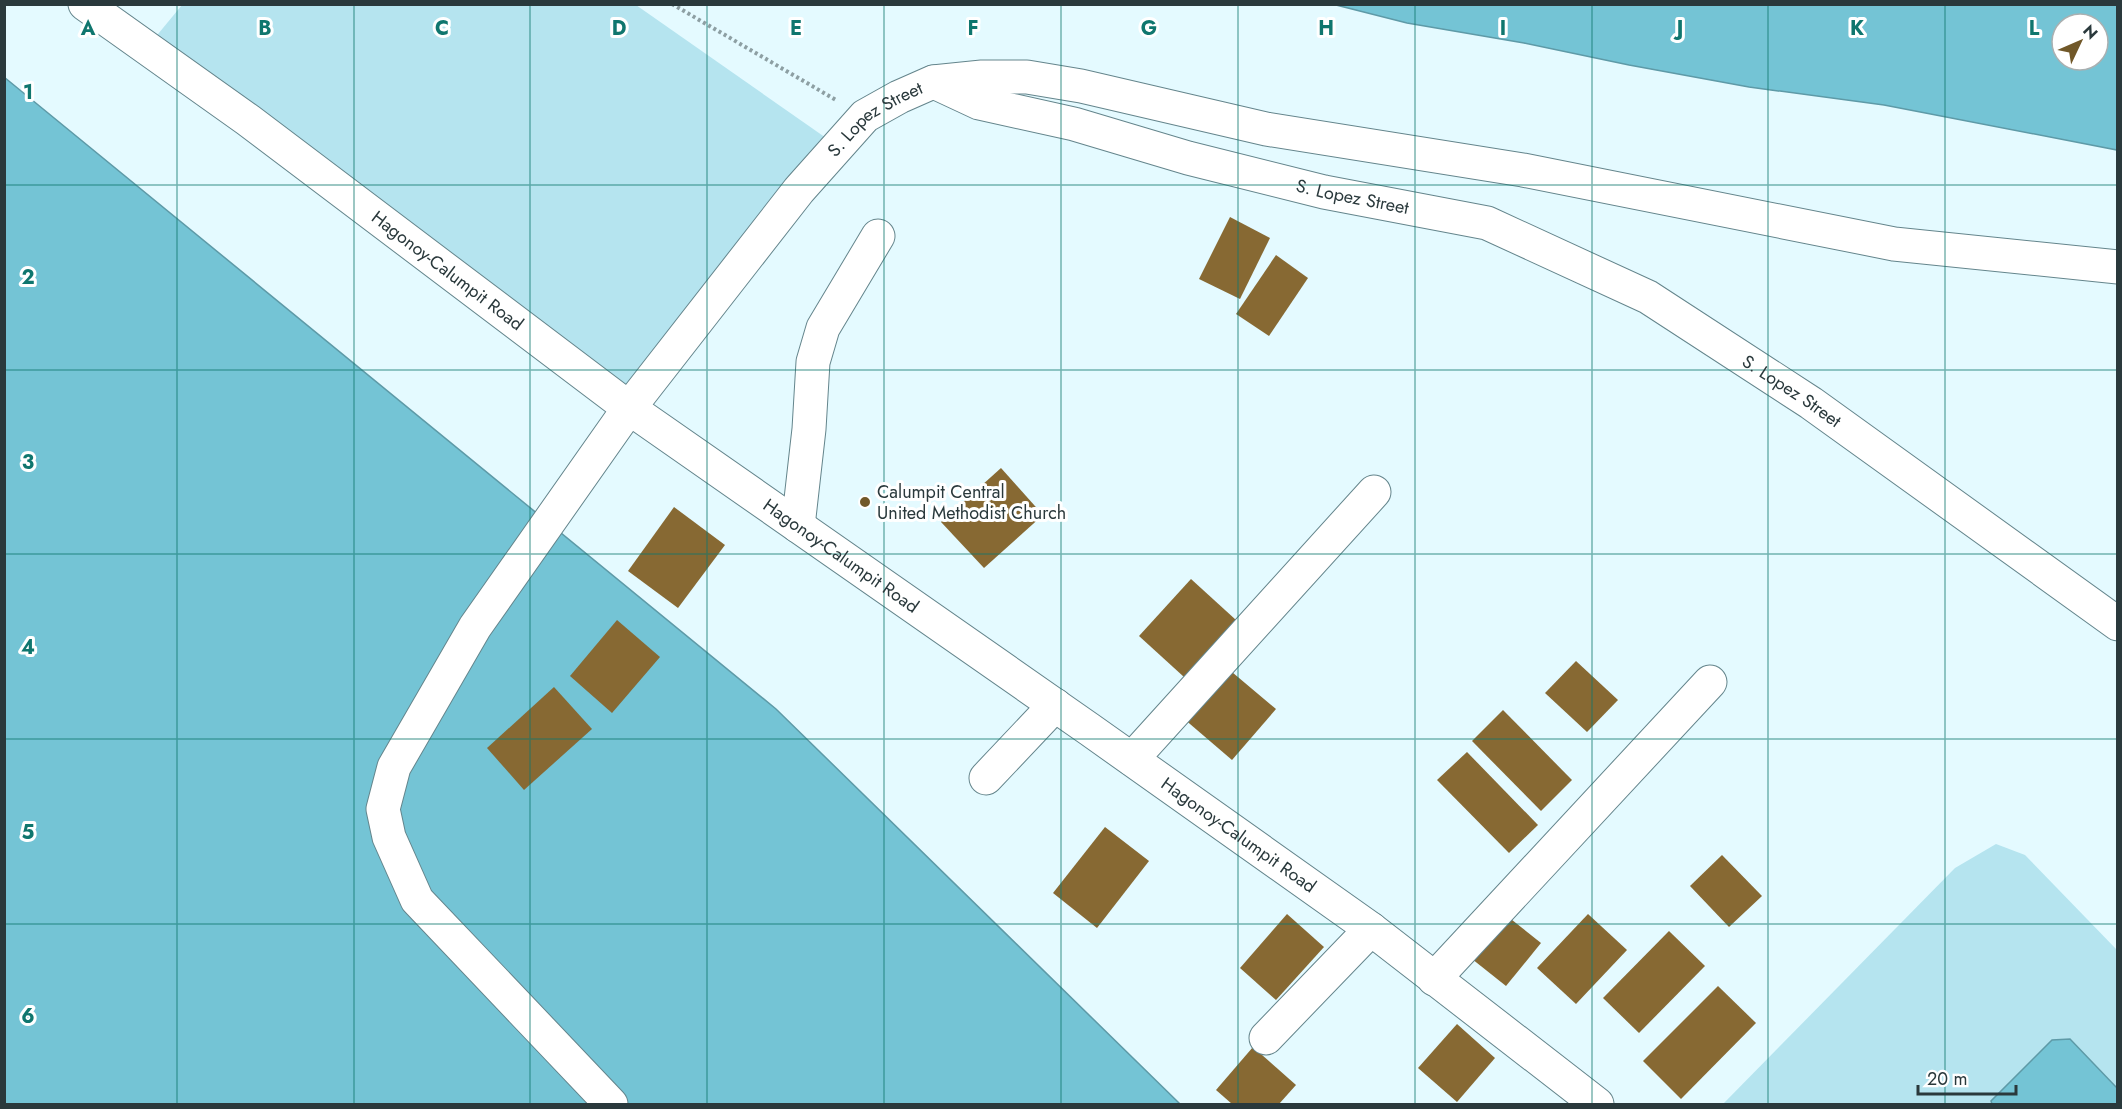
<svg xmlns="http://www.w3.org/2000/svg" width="2122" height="1109" viewBox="0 0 2122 1109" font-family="Jost,sans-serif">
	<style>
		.green { fill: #b5e4ef }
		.water { fill: #74c4d5; stroke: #5e9aa7; stroke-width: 1.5; fill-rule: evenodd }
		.building { fill: #876933 }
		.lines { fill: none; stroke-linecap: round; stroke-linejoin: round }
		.minor-casing { stroke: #64858c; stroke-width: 35 }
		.major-casing { stroke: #64858c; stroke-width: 35 }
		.path { stroke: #8d9fa3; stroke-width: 4; stroke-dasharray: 3 3; stroke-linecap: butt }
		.minor { stroke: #fff; stroke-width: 33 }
		.major { stroke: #fff; stroke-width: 33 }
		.grid { fill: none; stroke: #0f766e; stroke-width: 1.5; stroke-opacity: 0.55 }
		.poi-dot { fill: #715829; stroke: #fff; stroke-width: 2 }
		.labels { text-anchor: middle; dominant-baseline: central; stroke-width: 6; stroke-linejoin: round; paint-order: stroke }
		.street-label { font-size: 18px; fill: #2a393c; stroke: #fff }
		.poi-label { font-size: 18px; fill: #2a393c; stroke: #fff; text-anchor: start }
		.grid-label { font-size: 20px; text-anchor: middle; font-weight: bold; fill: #0f766e; stroke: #fff; stroke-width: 6; stroke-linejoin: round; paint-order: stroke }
	</style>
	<rect width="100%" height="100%" fill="#e4faff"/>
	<g class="green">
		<polygon points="182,5 636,5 839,147 637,403 144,51"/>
		<polygon points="1996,844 2025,855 2117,950 2117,1104 1723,1104 1955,868"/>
	</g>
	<g class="water">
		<path d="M 1336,5 L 2117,5 L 2117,150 L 1884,105 L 1749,87 L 1629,65 L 1524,43 L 1407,23 ZM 2062,24 L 2098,24 L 2098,60 L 2062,60 Z"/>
		<polygon points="4,77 776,709 1180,1104 5,1104"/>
		<polygon points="2070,1039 2117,1088 2117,1104 1992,1104 1991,1101 2052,1040"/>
	</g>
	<g class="building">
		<polygon points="1230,217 1270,238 1240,299 1199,279"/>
		<polygon points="1276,255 1308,278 1269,336 1236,314"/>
		<polygon points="1001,468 1043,515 984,568 941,522"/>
		<polygon points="674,507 725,545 678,608 628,571"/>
		<polygon points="1191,579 1236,620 1184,677 1139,636"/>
		<polygon points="617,620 660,657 612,713 570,676"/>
		<polygon points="1576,661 1618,700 1587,732 1545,693"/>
		<polygon points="1226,667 1276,709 1232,760 1183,718"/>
		<polygon points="554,687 592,729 524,790 487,748"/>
		<polygon points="1503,710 1572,780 1541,811 1472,741"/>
		<polygon points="1467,752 1538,825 1509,853 1437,780"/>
		<polygon points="1105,827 1149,861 1097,928 1053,893"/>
		<polygon points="1722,855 1762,896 1729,927 1690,886"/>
		<polygon points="1502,912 1541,943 1506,986 1467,955"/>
		<polygon points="1287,914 1324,947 1276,1000 1240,968"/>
		<polygon points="1588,914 1627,950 1576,1004 1537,968"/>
		<polygon points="1669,931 1705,966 1639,1033 1603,998"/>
		<polygon points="1718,986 1756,1023 1681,1099 1643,1061"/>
		<polygon points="1457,1024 1495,1058 1457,1102 1418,1068"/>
		<polygon points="1253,1047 1296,1085 1279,1104 1232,1104 1216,1090"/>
	</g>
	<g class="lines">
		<defs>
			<g id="minor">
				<path id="s1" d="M 934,82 L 979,103 L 1074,124 L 1188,158 L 1324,192 L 1487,223 L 1648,297 L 1811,403 L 2118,624"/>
				<polyline points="798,526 809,429 813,362 823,328 878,236"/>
				<polyline points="1132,759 1374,492"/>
				<polyline points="986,778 1055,705"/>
				<polyline points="1434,979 1710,682"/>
				<polyline points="1266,1038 1371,929"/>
				<path id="s2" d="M 611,1104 L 417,900 L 389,837 L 383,809 L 394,767 L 475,627 L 629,408 L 799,190 L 865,116 L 899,97 L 933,82 L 982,77 L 1027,77 L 1081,86 L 1266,129 L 1523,170 L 1894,244 L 2118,267"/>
			</g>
			<g id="major">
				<path id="s3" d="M 85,4 L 248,120 L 629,408 L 1089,729 L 1371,929 L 1597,1104"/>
			</g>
		</defs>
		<use href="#minor" class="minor-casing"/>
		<use href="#major" class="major-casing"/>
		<polyline class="path" points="672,4 836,100"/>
		<use href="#minor" class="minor"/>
		<use href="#major" class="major"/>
	</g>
	<path class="grid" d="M 177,4 L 177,1104M 354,4 L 354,1104M 530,4 L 530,1104M 707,4 L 707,1104M 884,4 L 884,1104M 1061,4 L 1061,1104M 1238,4 L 1238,1104M 1415,4 L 1415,1104M 1592,4 L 1592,1104M 1768,4 L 1768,1104M 1945,4 L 1945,1104M 4,185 L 2118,185M 4,370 L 2118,370M 4,554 L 2118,554M 4,739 L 2118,739M 4,924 L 2118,924"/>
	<circle class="poi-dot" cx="865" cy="502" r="6"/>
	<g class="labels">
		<g class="street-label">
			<text stroke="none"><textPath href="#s2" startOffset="1234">S. Lopez Street</textPath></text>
			<text stroke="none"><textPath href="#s1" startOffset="435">S. Lopez Street</textPath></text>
			<text stroke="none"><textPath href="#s3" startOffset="450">Hagonoy-Calumpit Road</textPath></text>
			<text stroke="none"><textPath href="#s1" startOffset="921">S. Lopez Street</textPath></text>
			<text stroke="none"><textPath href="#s3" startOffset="936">Hagonoy-Calumpit Road</textPath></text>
			<text stroke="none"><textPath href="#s3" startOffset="1422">Hagonoy-Calumpit Road</textPath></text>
		</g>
		<g class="poi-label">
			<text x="877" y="492">Calumpit Central<tspan x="877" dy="21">United Methodist Church</tspan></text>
		</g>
	</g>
	<g class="grid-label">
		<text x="88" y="35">A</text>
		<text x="265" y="35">B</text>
		<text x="442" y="35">C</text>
		<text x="619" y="35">D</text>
		<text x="796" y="35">E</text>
		<text x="973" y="35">F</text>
		<text x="1149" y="35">G</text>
		<text x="1326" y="35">H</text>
		<text x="1503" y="35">I</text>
		<text x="1680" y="35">J</text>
		<text x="1857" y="35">K</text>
		<text x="2034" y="35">L</text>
		<text x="28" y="99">1</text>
		<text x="28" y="284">2</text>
		<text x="28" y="469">3</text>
		<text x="28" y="654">4</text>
		<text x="28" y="839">5</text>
		<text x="28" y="1023">6</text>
	</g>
	<rect width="2122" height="1109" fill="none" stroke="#2a393c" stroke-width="12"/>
	<g transform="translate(2080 42) rotate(46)"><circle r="28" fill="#ffffff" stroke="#aab0b1" stroke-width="1.5"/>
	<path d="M0-4.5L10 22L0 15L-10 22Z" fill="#715829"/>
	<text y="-9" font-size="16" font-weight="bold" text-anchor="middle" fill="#2a393c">N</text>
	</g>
	<path d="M1918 1085v9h98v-9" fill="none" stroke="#2a393c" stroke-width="3"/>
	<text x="1927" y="1085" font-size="18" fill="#2a393c" stroke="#ffffff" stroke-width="4.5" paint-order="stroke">20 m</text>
</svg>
